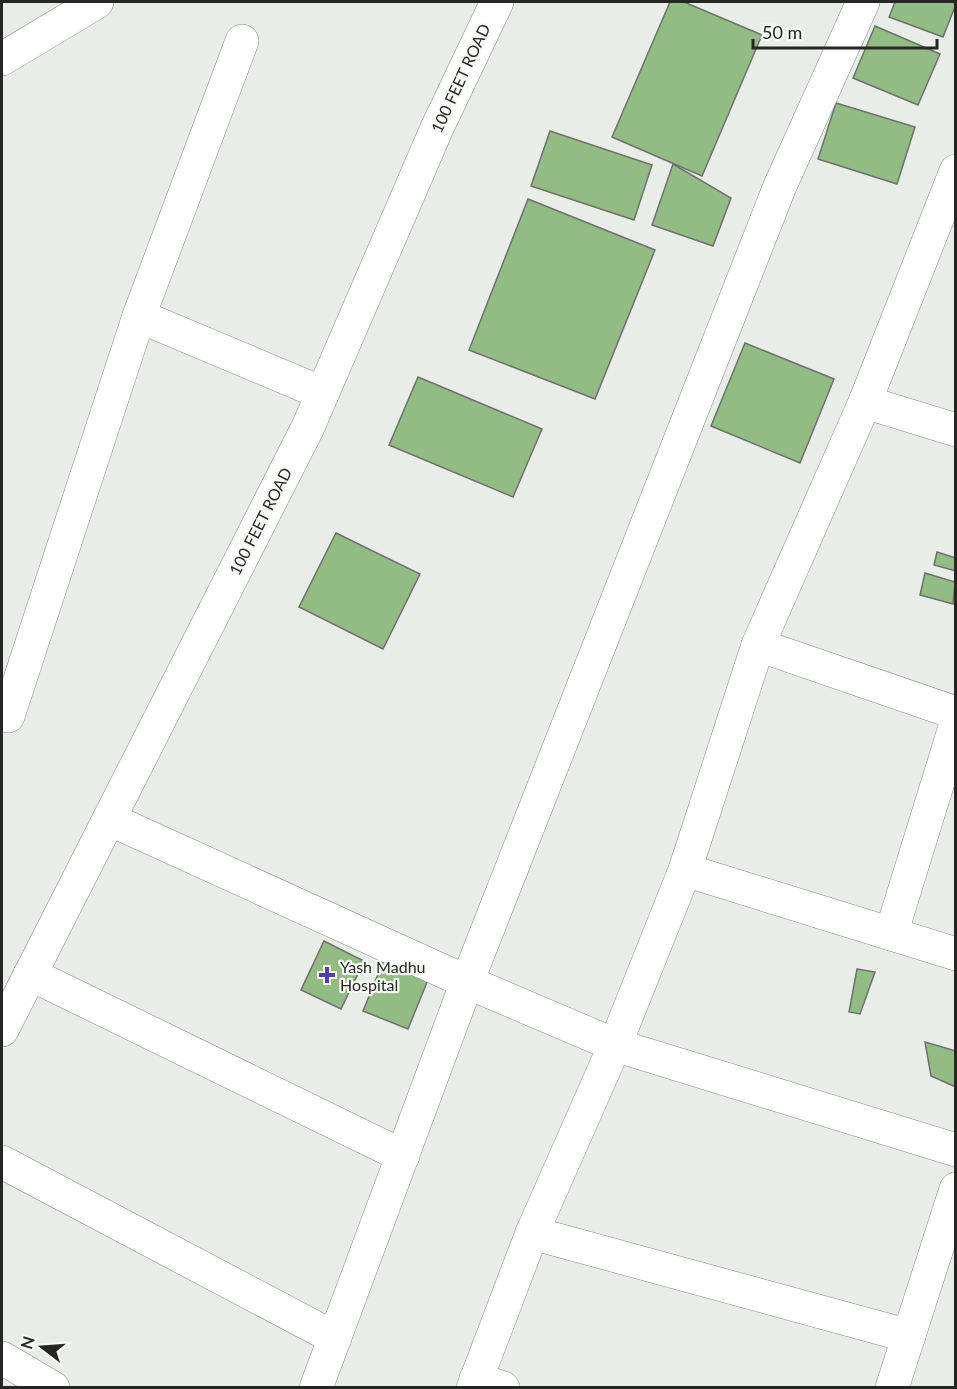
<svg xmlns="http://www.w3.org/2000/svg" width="957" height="1389" viewBox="0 0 957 1389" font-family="Lato,sans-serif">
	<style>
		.building { fill: #93bb84; stroke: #6e716d; stroke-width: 1.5 }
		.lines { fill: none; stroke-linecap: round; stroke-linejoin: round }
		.minor-casing { stroke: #878b86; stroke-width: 34 }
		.major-casing { stroke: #878b86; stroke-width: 34 }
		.minor { stroke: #fff; stroke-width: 33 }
		.major { stroke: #fff; stroke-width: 33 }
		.poi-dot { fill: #563bb3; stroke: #f6faf4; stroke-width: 2 }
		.labels { text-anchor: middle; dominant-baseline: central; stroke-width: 4.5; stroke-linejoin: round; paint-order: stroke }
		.street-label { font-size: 16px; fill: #262725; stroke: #f6faf4 }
		.poi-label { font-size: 16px; fill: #262725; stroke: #f6faf4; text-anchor: start }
	</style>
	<rect width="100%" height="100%" fill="#e9ede7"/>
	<g class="building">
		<polygon points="670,2 684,2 762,35 702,176 612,137"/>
		<polygon points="895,2 956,2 956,4 943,37 889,17"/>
		<polygon points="875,26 940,54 918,105 853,78"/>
		<polygon points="836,103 915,127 897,184 818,159"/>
		<polygon points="550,131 652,165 634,220 531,186"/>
		<polygon points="673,164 731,198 713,246 652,225"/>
		<polygon points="528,199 655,250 595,399 469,350"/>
		<polygon points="745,343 834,379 800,463 711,426"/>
		<polygon points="418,377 542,429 513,497 389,445"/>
		<polygon points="336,533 420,574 383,649 299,607"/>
		<polygon points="937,552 956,558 956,571 934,565"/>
		<polygon points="925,573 955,582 953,604 920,595"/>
		<polygon points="324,941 364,961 341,1009 301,990"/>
		<polygon points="385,957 430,975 408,1029 363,1011"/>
		<polygon points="857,969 875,972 860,1014 849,1012"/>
		<polygon points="925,1042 956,1051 956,1087 931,1076"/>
	</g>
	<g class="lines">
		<defs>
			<g id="minor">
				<polyline points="2,59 97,2"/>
				<polyline points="139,316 322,393"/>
				<polyline points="865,402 956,430"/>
				<polyline points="758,645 956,713"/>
				<polyline points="2,712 8,716 139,316 242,41"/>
				<polyline points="109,819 467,982 615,1045 956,1150"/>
				<polyline points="685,870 956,954"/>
				<polyline points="891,934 956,724"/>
				<polyline points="30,974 403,1156"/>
				<polyline points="2,1162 335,1338"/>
				<polyline points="532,1233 909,1336"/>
				<polyline points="2,1358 53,1388"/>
				<polyline points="476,1379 503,1388"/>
				<polyline points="316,1388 467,982 780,186 863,2"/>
				<polyline points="473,1388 532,1233 615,1045 685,870 758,645 865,402 956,171"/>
				<polyline points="892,1388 956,1189"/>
			</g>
			<polyline id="major" points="2,1030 308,427 437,128 497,2"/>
		</defs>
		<use href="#minor" class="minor-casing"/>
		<use href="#major" class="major-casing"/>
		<use href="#minor" class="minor"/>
		<use href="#major" class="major"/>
	</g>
	<path class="poi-dot" d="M324 966h6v6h6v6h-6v6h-6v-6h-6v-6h6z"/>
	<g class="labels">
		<g class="street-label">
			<text transform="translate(460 78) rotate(-65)">100 FEET ROAD</text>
			<text transform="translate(260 521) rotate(-63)">100 FEET ROAD</text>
		</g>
		<g class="poi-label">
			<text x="340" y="966">Yash Madhu<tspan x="340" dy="18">Hospital</tspan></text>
		</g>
	</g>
	<rect width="957" height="1389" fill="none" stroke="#262725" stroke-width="6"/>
	<g transform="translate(42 1347) rotate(287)" stroke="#f6faf4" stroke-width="4.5" paint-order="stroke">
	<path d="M0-4.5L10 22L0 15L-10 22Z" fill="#262725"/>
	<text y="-9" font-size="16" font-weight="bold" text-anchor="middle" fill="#262725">N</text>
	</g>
	<path d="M753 39v9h184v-9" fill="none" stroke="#262725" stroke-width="3"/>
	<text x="762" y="39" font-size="18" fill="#262725" stroke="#f6faf4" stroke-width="4.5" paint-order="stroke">50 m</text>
</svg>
